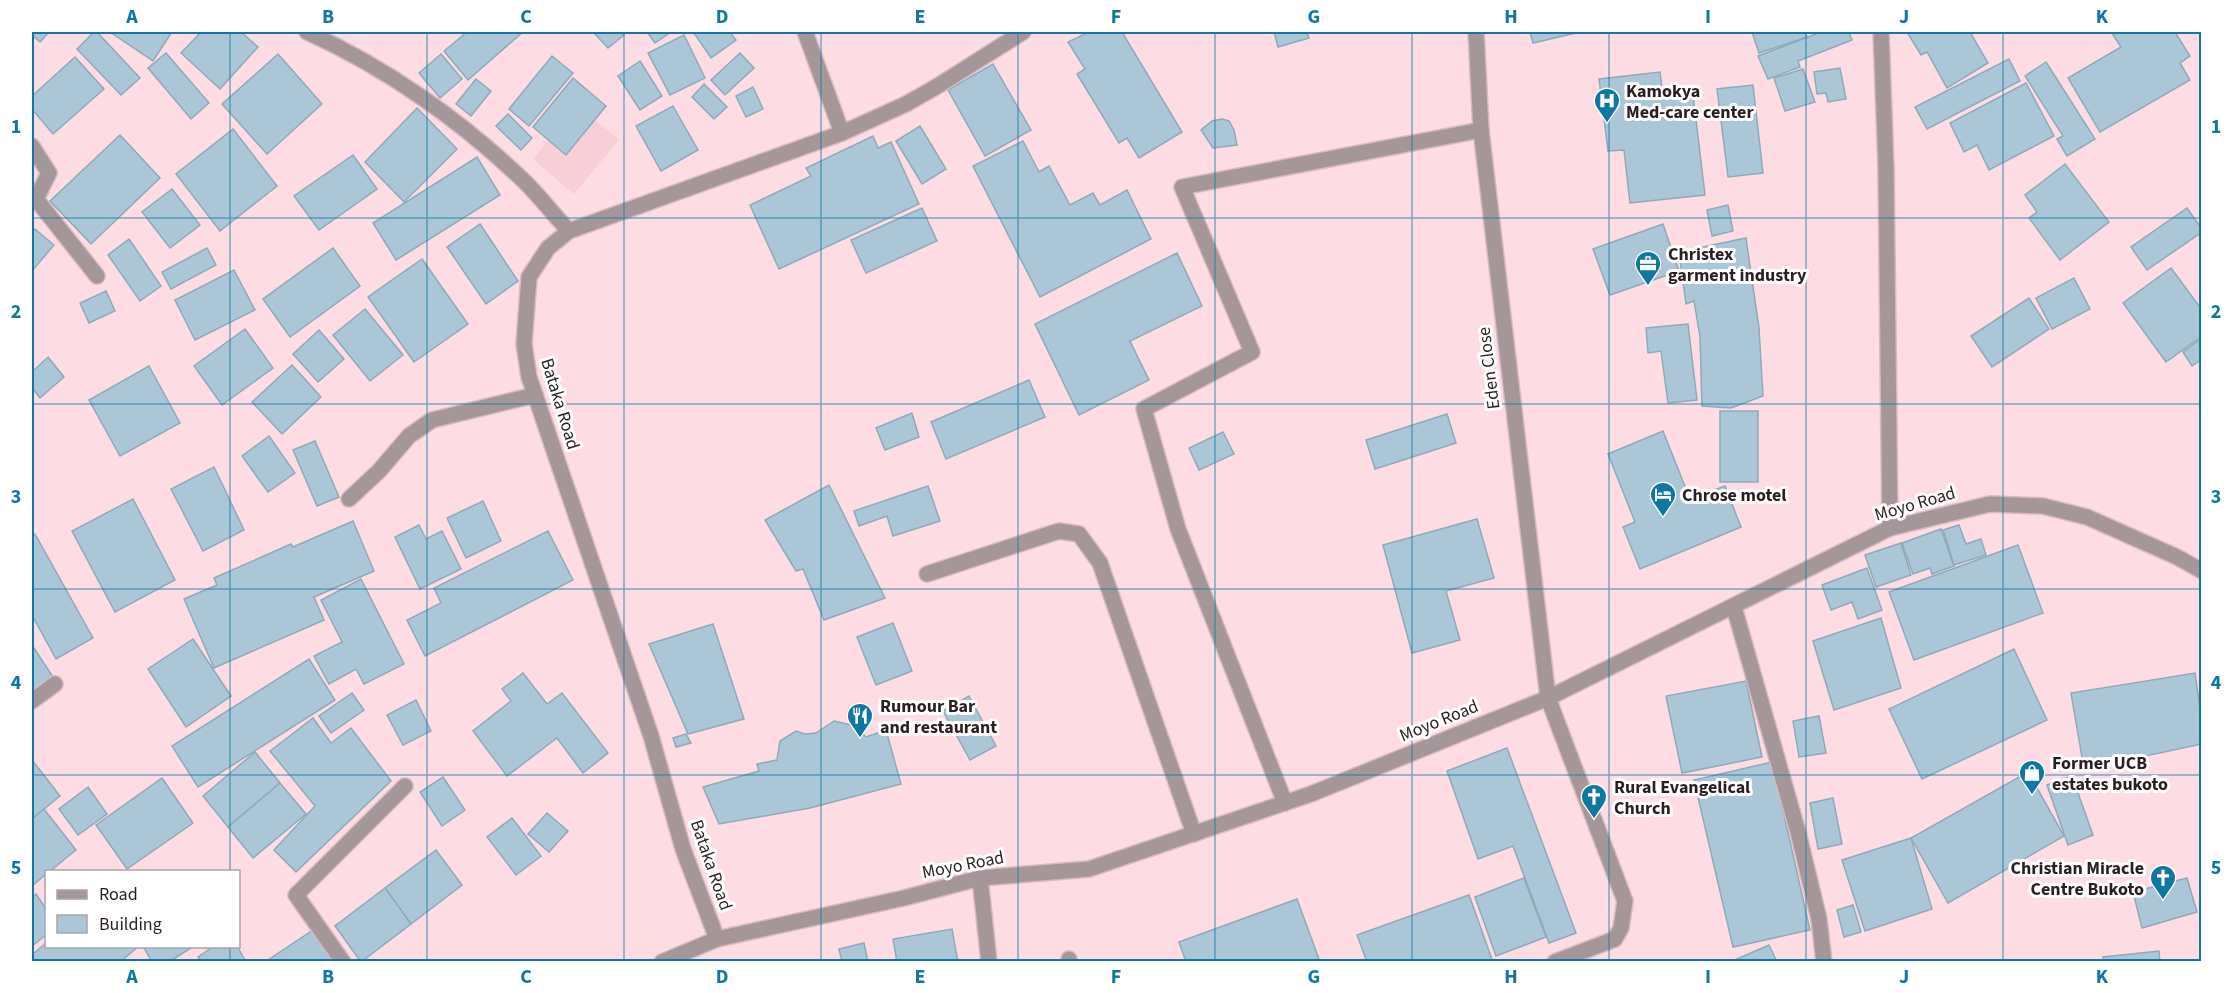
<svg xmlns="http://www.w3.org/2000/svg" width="2233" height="993" viewBox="0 0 2233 993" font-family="'Source Sans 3',sans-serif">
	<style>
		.built { fill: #f8ced7 }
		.building { fill: #aac6d7; stroke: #8eaaba; stroke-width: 1.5 }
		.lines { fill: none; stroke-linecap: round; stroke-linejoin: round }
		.minor-casing { stroke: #d8bac0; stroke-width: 18 }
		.minor { stroke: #a59799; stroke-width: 15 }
		.grid { fill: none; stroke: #1076a2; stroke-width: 1.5; stroke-opacity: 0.55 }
		.labels { text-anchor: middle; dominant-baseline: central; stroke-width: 6; stroke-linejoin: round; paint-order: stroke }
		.poi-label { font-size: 18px; font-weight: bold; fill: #2a1e21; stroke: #fff; text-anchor: start }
		.street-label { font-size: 18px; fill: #2a1e21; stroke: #fff }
		.neatline { fill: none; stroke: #1076a2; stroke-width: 2 }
		.grid-label { font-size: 20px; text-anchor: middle; font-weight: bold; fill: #1076a2 }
	</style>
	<rect width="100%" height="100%" fill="#fedce3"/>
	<polygon class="built" points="578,105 619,140 574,194 533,159"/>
	<g class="building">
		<polygon points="32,32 49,32 40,42 32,35"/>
		<polygon points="94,32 97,32 140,78 121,95 77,49"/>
		<polygon points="110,32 172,32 153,61"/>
		<polygon points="201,32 241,32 258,47 220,89 181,53"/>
		<polygon points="467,32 523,32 468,80 444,51"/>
		<polygon points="593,32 621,32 624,35 608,48"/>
		<polygon points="647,32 671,32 655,43"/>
		<polygon points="696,32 730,32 736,40 711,58 694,33"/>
		<polygon points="1089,32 1122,32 1182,132 1139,158 1127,138 1119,143 1077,74 1085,69 1068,42"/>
		<polygon points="1274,32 1307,32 1309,38 1278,47"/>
		<polygon points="1530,32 1580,32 1533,43"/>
		<polygon points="1752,32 1805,32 1807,37 1759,53"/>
		<polygon points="1821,32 1849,32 1852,40 1798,61 1800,67 1768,79 1758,56"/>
		<polygon points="1907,32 1970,32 1988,63 1947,88 1927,52 1921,55"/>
		<polygon points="2118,32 2175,32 2190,56 2180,63 2190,80 2100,132 2068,78 2121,47 2113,35"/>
		<polygon points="684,35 705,78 670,95 648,53"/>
		<polygon points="166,53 209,103 191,119 148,68"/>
		<polygon points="740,53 754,68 725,95 711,80"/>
		<polygon points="278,54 322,104 267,154 222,104"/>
		<polygon points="441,54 462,79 440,98 419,73"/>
		<polygon points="552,56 573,73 529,126 509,109"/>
		<polygon points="75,57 104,89 53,134 32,109 32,96"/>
		<polygon points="2009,59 2020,81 1927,129 1915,107"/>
		<polygon points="640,61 662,96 640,110 618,76"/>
		<polygon points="2046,62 2095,139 2067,156 2057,139 2063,136 2025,76"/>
		<polygon points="993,64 1031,130 985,156 948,90"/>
		<polygon points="1840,68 1846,99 1828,102 1826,93 1817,94 1814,72"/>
		<polygon points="1803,69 1815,102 1785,111 1774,78"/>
		<polygon points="1660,72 1662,89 1692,86 1705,195 1630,203 1624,150 1608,151 1599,79"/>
		<polygon points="573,78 606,106 566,155 533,127"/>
		<polygon points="476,79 491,91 471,116 456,104"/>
		<polygon points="2026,83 2054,136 1989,170 1977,145 1964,152 1950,123"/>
		<polygon points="704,84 727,107 714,119 692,97"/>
		<polygon points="1753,85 1763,173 1728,177 1717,89"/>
		<polygon points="753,87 763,109 746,117 736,96"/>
		<polygon points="673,106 698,150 661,171 636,126"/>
		<polygon points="417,108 457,149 404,202 365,162"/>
		<polygon points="508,114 532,138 521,150 496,126"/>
		<polygon points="1222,119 1229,121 1234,130 1237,145 1213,148 1201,130 1212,121"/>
		<polygon points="920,126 946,169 922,184 896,141"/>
		<polygon points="233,129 277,186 220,231 176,174"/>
		<polygon points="120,135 160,178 91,244 50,201"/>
		<polygon points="873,136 878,148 891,142 919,204 779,269 750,205 811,176 806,168"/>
		<polygon points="1023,141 1039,172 1049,166 1070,205 1093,193 1100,205 1127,190 1151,239 1040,297 973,166"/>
		<polygon points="353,155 377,189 319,230 294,196"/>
		<polygon points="477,157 500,195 396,260 373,223"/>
		<polygon points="2065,164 2109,222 2060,260 2029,218 2037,212 2025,195"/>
		<polygon points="172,189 200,225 170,248 142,212"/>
		<polygon points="1728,205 1733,231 1712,236 1707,210"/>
		<polygon points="922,208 937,241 866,273 851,240"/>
		<polygon points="2187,208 2202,229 2202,232 2147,270 2131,247"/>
		<polygon points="480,224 518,281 486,304 447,247"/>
		<polygon points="1663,224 1679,271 1610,295 1593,249"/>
		<polygon points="35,229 54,245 32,271 32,233"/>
		<polygon points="1746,238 1759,328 1763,396 1731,408 1702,406 1700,337 1694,301 1686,304 1679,252"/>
		<polygon points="129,239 161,286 140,301 108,255"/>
		<polygon points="207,248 216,265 171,289 162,272"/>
		<polygon points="333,248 360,286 290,337 263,299"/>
		<polygon points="1177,253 1202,306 1130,341 1149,380 1079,415 1035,324"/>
		<polygon points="422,259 468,324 414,362 368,297"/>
		<polygon points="2171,268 2202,310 2202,336 2166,362 2123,303"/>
		<polygon points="234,270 255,310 195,340 175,300"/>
		<polygon points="2074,278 2090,309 2052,329 2036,298"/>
		<polygon points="106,291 115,311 89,323 80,303"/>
		<polygon points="2029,298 2049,329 1992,367 1971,336"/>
		<polygon points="365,309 403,355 370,381 333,335"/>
		<polygon points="1688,324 1697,400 1668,403 1661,351 1648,353 1646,328"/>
		<polygon points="245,329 273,368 222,405 194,366"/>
		<polygon points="319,330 344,359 318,382 293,354"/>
		<polygon points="2202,338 2202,359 2192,366 2183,352"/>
		<polygon points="48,357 64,377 40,398 32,388 32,372"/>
		<polygon points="292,365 321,397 282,434 252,402"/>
		<polygon points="149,366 180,423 120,456 89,400"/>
		<polygon points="1029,380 1045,417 946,459 931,422"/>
		<rect x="1720" y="411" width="38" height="71"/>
		<polygon points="912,413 919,437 885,450 876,428"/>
		<polygon points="1447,414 1456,443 1375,469 1366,440"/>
		<polygon points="1663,431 1690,499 1725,486 1741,527 1640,569 1623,527 1635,522 1608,454"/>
		<polygon points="1223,432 1234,454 1199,470 1189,448"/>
		<polygon points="269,436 295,473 268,492 242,456"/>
		<polygon points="315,441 339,497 317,506 293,450"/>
		<polygon points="214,467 244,530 203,551 171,489"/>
		<polygon points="829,485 885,598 824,620 803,569 796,571 765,520"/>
		<polygon points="928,486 940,521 893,536 887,516 859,526 854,511"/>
		<polygon points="133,499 175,580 115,612 72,531"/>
		<polygon points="483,501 501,541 466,558 447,518"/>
		<polygon points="1477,519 1494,578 1446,591 1460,640 1412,653 1383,545"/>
		<polygon points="353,521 374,571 314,597 324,620 214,668 184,599 217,585 214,578 291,544 293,547"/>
		<polygon points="419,525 426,539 442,531 461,569 420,589 395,537"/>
		<polygon points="1959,525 1966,544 1981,539 1986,555 1954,565 1943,530"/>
		<polygon points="1941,529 1954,566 1932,574 1930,568 1913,574 1902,543"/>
		<polygon points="548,531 573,580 425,656 407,620 441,603 434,588"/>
		<polygon points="35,534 93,638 56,659 32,615 32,536"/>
		<polygon points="1901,543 1911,575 1876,587 1865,555"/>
		<polygon points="2018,545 2043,613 1914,660 1889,592"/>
		<polygon points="1867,568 1882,610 1858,619 1852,602 1831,610 1822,585"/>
		<polygon points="361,579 404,664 364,684 356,669 329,684 314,656 342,642 321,600"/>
		<polygon points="1881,618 1901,688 1834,710 1813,641"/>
		<polygon points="893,623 912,671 876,685 857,637"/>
		<polygon points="713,624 744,719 688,734 649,644"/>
		<polygon points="193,639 231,696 186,727 148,669"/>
		<polygon points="32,645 53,677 32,691"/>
		<polygon points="2014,649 2047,720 1922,779 1889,709"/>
		<polygon points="309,659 335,700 198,787 172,746"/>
		<polygon points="523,673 547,704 562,693 608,753 583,773 557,738 507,776 473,731 511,701 502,689"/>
		<polygon points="2195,673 2202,722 2202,744 2084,769 2071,693"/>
		<polygon points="1746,681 1762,757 1682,773 1666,696"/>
		<polygon points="352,693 364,710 331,733 319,716"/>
		<polygon points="969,696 996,746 970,760 943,711"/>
		<polygon points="416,700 431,731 403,745 387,715"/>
		<polygon points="1819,716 1826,753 1799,757 1793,721"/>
		<polygon points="313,718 331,743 351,728 391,781 296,872 274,850 315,806 270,751"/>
		<polygon points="834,721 855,726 866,737 886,730 901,784 810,808 719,824 703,787 759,771 757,764 777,760 780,741 796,731 805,734 816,733"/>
		<polygon points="686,734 691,743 676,747 673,738"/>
		<polygon points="1507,748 1576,933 1549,943 1513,846 1478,859 1447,771"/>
		<polygon points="255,752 280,783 228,827 203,796"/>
		<polygon points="32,760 60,796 32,819"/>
		<polygon points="1772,762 1810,930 1733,947 1694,780"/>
		<polygon points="2028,772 2064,836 1948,903 1911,838"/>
		<polygon points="2072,776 2093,835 2068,845 2047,785"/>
		<polygon points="443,777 465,810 442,826 420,792"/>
		<polygon points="162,778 193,823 127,869 96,825"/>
		<polygon points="280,783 306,814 253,858 228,827"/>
		<polygon points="88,787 107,814 78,835 59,809"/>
		<polygon points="1833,798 1842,844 1818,849 1810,803"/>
		<polygon points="44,809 76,850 49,872 46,872 46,874 32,886 32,819"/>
		<polygon points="547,813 568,831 549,852 528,834"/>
		<polygon points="512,818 541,856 516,875 487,837"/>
		<polygon points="1911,838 1932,909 1865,931 1842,860"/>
		<polygon points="436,850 462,885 411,924 385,888"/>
		<polygon points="1524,878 1546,937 1496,956 1475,897"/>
		<polygon points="2187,878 2197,912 2142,928 2133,892"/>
		<polygon points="385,888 411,924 361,962 335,926"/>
		<polygon points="36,894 46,909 46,935 32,946 32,897"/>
		<polygon points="1469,895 1493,962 1367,962 1357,935"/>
		<polygon points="1297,899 1320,962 1186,962 1179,942"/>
		<polygon points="1853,905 1861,932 1844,937 1837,910"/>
		<polygon points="952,929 958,962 897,962 893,939"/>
		<polygon points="313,930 334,962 265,962"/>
		<polygon points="46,943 46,946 139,946 120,962 32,962 32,955"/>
		<polygon points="864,943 868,962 842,962 839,949"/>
		<polygon points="1769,945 1777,962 1730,962"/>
		<polygon points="143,946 194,946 169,962 152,962"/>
		<polygon points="214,946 237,946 246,962 201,962 198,957"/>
		<polygon points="2159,951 2160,962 2104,962 2103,957"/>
	</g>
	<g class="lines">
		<defs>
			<g id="minor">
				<path d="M 307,32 C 387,68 463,122 526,183 C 541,198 554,215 569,231"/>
				<polyline points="805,32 842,133"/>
				<polyline points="1476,32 1481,130 1548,698 1625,901 1621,928 1615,939 1555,962"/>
				<polyline points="1881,32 1886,168 1890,528"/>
				<polyline points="32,146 49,173 36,199 97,276"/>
				<polyline points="349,499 379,471 409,436 432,420 535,395"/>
				<polyline points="927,574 1059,531 1079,534 1100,563 1194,834"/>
				<polyline points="1734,607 1798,832 1819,919 1824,962"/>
				<polyline points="32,701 55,684"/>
				<polyline points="1285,803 1178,529 1144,409 1252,352 1182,187 1481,130"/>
				<polyline points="980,878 989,962"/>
				<polyline points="717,939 683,849 651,736 529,377 524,344 529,277 548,248 569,231 842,133 906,104 936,87 1023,32"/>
				<polyline points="1069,959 1069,962"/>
				<polyline points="343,962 296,895 405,786"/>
				<polyline points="662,962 717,939 904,898 980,878 1089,869 1311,794 1548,698 1890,528 1990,504 2043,506 2087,517 2177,557 2202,571"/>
			</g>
		</defs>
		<use href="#minor" class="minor-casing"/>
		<use href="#minor" class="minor"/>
	</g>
	<path class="grid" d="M 230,32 L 230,872M 427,32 L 427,962M 624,32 L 624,962M 821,32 L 821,962M 1018,32 L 1018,962M 1215,32 L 1215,962M 1412,32 L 1412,962M 1609,32 L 1609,962M 1806,32 L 1806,962M 2003,32 L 2003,962M 32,218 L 2202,218M 32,404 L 2202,404M 32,589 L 2202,589M 32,775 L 2202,775M 230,946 L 230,962"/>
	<defs>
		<symbol id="hospital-pin" viewBox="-11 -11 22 30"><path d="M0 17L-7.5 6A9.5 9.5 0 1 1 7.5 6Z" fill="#1076a2" stroke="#fff"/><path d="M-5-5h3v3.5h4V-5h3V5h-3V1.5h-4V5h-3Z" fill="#fff"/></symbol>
		<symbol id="office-pin" viewBox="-11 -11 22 30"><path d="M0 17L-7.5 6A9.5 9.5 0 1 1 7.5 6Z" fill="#1076a2" stroke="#fff"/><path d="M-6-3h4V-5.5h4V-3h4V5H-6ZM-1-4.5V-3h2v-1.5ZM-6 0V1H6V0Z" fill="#fff"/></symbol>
		<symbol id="hotel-pin" viewBox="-11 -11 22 30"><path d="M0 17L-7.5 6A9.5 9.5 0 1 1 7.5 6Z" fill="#1076a2" stroke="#fff"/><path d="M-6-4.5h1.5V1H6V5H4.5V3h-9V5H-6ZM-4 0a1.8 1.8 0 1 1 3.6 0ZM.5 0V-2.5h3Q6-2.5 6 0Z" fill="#fff"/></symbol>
		<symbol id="restaurant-pin" viewBox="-11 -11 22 30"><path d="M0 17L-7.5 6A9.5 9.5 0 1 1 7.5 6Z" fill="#1076a2" stroke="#fff"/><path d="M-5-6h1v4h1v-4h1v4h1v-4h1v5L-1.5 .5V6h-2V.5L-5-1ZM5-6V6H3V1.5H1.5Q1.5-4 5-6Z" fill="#fff"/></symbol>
		<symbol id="shop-pin" viewBox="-11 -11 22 30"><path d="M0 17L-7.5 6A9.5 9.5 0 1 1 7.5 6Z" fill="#1076a2" stroke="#fff"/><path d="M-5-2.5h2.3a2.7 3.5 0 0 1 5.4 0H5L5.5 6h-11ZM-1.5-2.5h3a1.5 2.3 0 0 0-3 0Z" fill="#fff"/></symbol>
		<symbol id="church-pin" viewBox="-11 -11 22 30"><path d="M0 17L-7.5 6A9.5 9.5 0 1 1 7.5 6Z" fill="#1076a2" stroke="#fff"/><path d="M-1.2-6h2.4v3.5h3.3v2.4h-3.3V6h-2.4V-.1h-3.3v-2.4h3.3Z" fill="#fff"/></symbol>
	</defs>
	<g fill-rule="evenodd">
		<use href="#hospital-pin" x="1592" y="86" width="30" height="40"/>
		<use href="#office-pin" x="1633" y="249" width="30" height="40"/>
		<use href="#hotel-pin" x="1648" y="480" width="30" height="40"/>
		<use href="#restaurant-pin" x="845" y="701" width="30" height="40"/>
		<use href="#shop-pin" x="2017" y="758" width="30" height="40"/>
		<use href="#church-pin" x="1579" y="782" width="30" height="40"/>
		<use href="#church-pin" x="2148" y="863" width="30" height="40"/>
	</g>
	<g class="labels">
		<g class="poi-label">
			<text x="1626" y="91">Kamokya<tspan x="1626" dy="21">Med-care center</tspan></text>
			<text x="1668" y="254">Christex<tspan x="1668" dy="21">garment industry</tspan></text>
			<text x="1682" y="495">Chrose motel</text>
			<text x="880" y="706">Rumour Bar<tspan x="880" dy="21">and restaurant</tspan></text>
			<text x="2052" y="763">Former UCB<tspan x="2052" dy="21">estates bukoto</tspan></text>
			<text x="1614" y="787">Rural Evangelical<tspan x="1614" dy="21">Church</tspan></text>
			<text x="2144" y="868" text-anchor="end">Christian Miracle<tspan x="2144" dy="21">Centre Bukoto</tspan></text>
		</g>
		<g class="street-label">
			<text transform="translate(1489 368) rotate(-97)">Eden Close</text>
			<text transform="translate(560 404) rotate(73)">Bataka Road</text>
			<text transform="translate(1915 504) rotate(-16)">Moyo Road</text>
			<text transform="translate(1439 721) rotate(-22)">Moyo Road</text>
			<text transform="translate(711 865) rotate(71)">Bataka Road</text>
			<text transform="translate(963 865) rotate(-11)">Moyo Road</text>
		</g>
	</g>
	<rect width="2233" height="993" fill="none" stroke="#ffffff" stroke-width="66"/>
	<rect x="45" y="870" width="195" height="78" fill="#ffffff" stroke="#aaa5a6" stroke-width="1.5"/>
	<rect x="57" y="890" width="30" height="9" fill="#a59799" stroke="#aaa5a6" stroke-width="1.5"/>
	<text x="99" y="900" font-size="18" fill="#2a1e21">Road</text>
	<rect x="57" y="915" width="30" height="18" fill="#aac6d7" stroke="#aaa5a6" stroke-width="1.5"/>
	<text x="99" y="930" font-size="18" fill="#2a1e21">Building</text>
	<rect x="33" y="33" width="2167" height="927" class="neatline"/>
	<g class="grid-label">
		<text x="132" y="23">A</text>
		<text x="328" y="23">B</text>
		<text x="526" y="23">C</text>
		<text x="722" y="23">D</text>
		<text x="920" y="23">E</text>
		<text x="1116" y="23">F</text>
		<text x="1314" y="23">G</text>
		<text x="1511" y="23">H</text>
		<text x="1708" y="23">I</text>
		<text x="1904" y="23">J</text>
		<text x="2102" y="23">K</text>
		<text x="16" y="133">1</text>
		<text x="2216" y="133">1</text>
		<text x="16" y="318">2</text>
		<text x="2216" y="318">2</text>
		<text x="16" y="503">3</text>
		<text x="2216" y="503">3</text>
		<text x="16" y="689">4</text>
		<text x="2216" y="689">4</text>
		<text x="16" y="874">5</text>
		<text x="2216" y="874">5</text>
		<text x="132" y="983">A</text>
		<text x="328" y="983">B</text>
		<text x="526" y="983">C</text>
		<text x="722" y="983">D</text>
		<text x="920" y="983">E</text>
		<text x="1116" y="983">F</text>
		<text x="1314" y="983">G</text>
		<text x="1511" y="983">H</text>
		<text x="1708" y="983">I</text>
		<text x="1904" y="983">J</text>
		<text x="2102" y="983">K</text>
	</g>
</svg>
